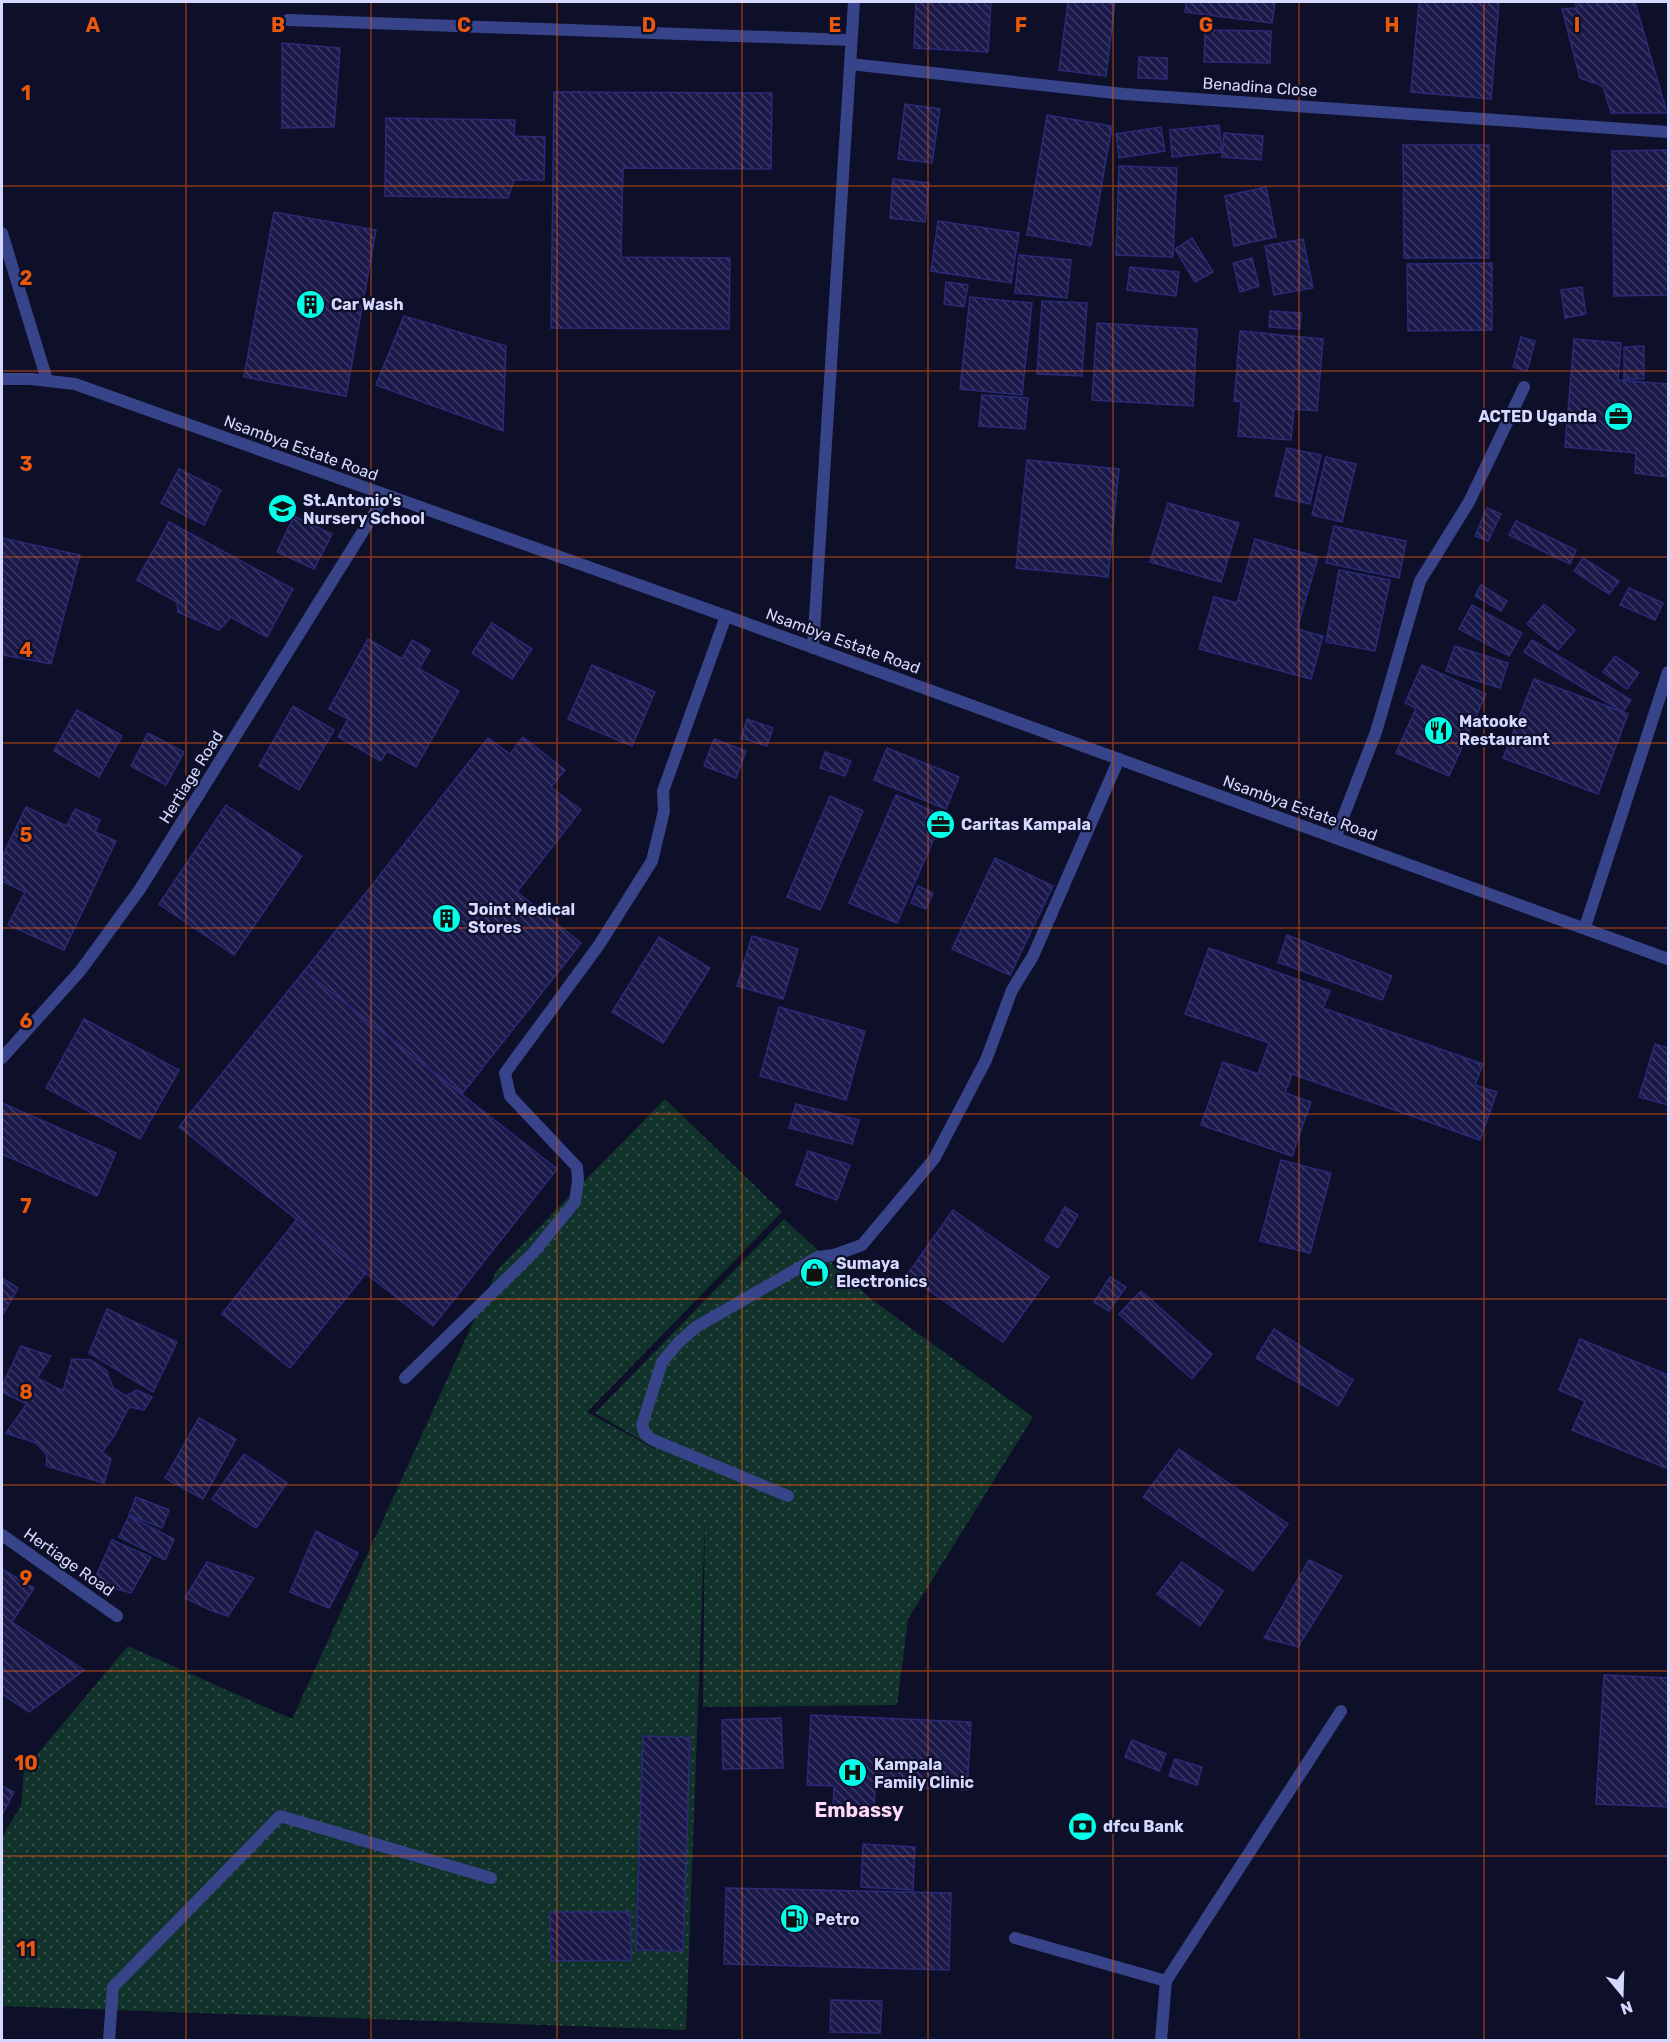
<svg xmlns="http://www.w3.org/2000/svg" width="1670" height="2042" viewBox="0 0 1670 2042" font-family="Rubik,sans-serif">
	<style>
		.park { fill: url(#park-dots) }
		.building { fill: url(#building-back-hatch); stroke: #2b2a77; stroke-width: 1.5 }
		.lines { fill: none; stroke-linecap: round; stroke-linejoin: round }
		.service { stroke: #374489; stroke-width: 12 }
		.minor { stroke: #374489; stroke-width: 12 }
		.tertiary { stroke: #374489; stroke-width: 12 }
		.grid { fill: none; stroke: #e8590c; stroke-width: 1.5; stroke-opacity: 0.55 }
		.labels { text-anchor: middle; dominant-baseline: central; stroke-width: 4.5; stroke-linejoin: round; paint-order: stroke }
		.street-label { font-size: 16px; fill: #d6d9ff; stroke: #0e0f28 }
		.poi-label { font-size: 16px; font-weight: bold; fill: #d6d9ff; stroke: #0e0f28; text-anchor: start }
		.quarter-label { font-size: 20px; font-weight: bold; fill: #ffd8f8; stroke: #0e0f28 }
		.grid-label { font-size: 20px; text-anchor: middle; font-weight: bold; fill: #e8590c; stroke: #0e0f28; stroke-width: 4.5; stroke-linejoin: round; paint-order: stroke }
	</style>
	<defs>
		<pattern id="park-dots" width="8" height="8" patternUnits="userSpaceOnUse" patternTransform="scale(1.5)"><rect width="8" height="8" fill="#11322b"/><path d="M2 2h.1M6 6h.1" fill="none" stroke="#334f4b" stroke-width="1.8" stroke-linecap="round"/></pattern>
		<pattern id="building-back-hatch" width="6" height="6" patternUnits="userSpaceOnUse" patternTransform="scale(1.5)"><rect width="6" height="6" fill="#1a194a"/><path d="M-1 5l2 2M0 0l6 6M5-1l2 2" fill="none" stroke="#3b3a65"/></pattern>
	</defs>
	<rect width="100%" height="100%" fill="#0e0f28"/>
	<polygon class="park" points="665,1099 782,1212 587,1412 671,1458 595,1413 784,1219 871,1299 1033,1417 908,1619 897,1705 703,1707 705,1518 686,2030 2,2006 2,1837 21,1806 24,1770 128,1646 292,1719 497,1270"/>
	<g class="building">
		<polygon points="916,2 991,2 988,52 914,48"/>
		<polygon points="1068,2 1115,2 1106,76 1059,70"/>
		<polygon points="1186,2 1275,2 1272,23 1185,12"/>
		<polygon points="1419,2 1499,2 1491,99 1411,92"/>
		<polygon points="1575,2 1635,2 1667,113 1611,113 1603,86 1580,78 1562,9 1577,8"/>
		<polygon points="1205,30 1271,31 1270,63 1204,62"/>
		<polygon points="282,43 340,48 334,127 282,128"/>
		<polygon points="1139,57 1167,58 1167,79 1138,78"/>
		<polygon points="554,92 772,93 771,169 623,168 621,257 730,258 729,329 551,328"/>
		<polygon points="905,104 940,109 932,163 898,159"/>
		<polygon points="1047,115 1112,126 1091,246 1027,235"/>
		<polygon points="386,118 515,120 514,136 545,137 544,180 514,180 508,198 385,196"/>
		<polygon points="1219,125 1222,152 1172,157 1170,130"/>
		<polygon points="1161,127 1165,151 1119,158 1116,134"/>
		<polygon points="1224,133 1263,136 1261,160 1222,157"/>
		<polygon points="1403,145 1489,145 1489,258 1404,258"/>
		<polygon points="1668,150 1668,295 1614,296 1612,151"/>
		<polygon points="1119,166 1177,168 1173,257 1116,255"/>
		<polygon points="893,179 929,183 925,222 890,218"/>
		<polygon points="1266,187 1276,237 1234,246 1225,196"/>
		<polygon points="274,212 376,230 346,396 244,377"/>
		<polygon points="938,221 1019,233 1011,283 931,271"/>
		<polygon points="1192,238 1213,272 1195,282 1175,249"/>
		<polygon points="1303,239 1313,288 1274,295 1265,246"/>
		<polygon points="1019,255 1071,260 1067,298 1015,293"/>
		<polygon points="1252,258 1259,286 1240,292 1233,263"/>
		<polygon points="1492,263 1492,330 1408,331 1407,264"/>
		<polygon points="1130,267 1179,272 1176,296 1127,290"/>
		<polygon points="946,282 968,285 964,307 944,304"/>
		<polygon points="1582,287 1586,314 1565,318 1561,290"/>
		<polygon points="970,297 1032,303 1022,395 960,389"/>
		<polygon points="1042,301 1087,303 1082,376 1037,374"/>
		<polygon points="1270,311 1301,313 1300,329 1269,327"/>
		<polygon points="404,316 506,346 503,431 376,385"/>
		<polygon points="1097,323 1197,329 1193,406 1092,400"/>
		<polygon points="1240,331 1323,339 1317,411 1294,409 1291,440 1238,436 1241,402 1234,401"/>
		<polygon points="1521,337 1535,341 1527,371 1513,367"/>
		<polygon points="1574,339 1621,343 1618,380 1668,384 1668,477 1635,473 1636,453 1565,447"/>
		<polygon points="1644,346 1644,379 1624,379 1624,347"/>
		<polygon points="982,395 1028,398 1025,429 979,426"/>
		<polygon points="1287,448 1321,455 1310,504 1275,496"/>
		<polygon points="1326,457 1356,464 1342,522 1312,515"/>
		<polygon points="1027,460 1119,469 1108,577 1016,568"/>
		<polygon points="179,469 221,490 204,525 161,503"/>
		<polygon points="1168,503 1239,523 1221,582 1150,562"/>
		<polygon points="1487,508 1501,514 1488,541 1475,536"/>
		<polygon points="294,516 332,534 314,569 277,552"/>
		<polygon points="1516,521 1576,550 1570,564 1509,535"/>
		<polygon points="169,522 293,589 267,637 231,617 219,630 178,612 177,602 137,580"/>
		<polygon points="1334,526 1406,541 1399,578 1326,563"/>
		<polygon points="2,538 80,555 51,664 2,655"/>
		<polygon points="1255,539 1318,557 1297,629 1323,636 1311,679 1199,649 1214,597 1237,603"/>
		<polygon points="1583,558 1619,581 1609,594 1574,571"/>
		<polygon points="1339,570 1390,580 1375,651 1326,642"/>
		<polygon points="1481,585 1507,601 1501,611 1475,596"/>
		<polygon points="1629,588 1663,603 1655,620 1620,605"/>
		<polygon points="1544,604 1575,630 1558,650 1527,624"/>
		<polygon points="1472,605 1522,633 1509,656 1459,629"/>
		<polygon points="492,623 532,649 512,679 472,653"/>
		<polygon points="368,639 402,659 412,640 430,650 419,669 459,691 416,767 387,751 381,761 338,737 348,719 329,709"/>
		<polygon points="1532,640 1631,700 1623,712 1524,652"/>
		<polygon points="1455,646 1508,663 1500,688 1446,671"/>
		<polygon points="1615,656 1639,673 1627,689 1603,672"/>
		<polygon points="592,665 655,692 632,746 568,719"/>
		<polygon points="1422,665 1486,694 1449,776 1396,753 1416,708 1405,703"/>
		<polygon points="1534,679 1628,714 1598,794 1503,758"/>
		<polygon points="293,706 334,730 299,790 259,766"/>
		<polygon points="77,710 122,736 99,777 54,751"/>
		<polygon points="747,719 773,728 767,746 741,738"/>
		<polygon points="148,733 184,752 166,785 131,766"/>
		<polygon points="523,737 565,770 551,787 581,810 517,892 581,943 462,1094 304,971 488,738 510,754"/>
		<polygon points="714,739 746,751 736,778 704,766"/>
		<polygon points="887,748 959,777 946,809 874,780"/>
		<polygon points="825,752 851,761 845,776 820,768"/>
		<polygon points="896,795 944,816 897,923 849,903"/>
		<polygon points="830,796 863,811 820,910 787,897"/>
		<polygon points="226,805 302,856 234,955 159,904"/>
		<polygon points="26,807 67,826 75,809 100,820 95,832 116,841 64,950 8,925 25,892 2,881 2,857"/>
		<polygon points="995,858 1053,886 1010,975 952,949"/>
		<polygon points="918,886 933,893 926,909 911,903"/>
		<polygon points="1287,935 1392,976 1382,1000 1278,962"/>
		<polygon points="752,936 798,949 783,999 737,986"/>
		<polygon points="659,937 710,968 663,1043 612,1012"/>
		<polygon points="1209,948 1330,991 1323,1008 1483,1064 1475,1085 1497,1092 1480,1140 1292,1074 1285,1093 1311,1102 1292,1156 1201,1125 1223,1062 1258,1074 1269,1043 1185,1014"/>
		<polygon points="304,971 557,1169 433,1326 179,1127"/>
		<polygon points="779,1007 865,1031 846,1100 760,1076"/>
		<polygon points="84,1019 179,1070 140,1139 46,1088"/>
		<polygon points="1655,1044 1668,1048 1668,1105 1639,1097"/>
		<polygon points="2,1103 116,1153 97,1196 2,1154"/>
		<polygon points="796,1104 859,1120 852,1144 789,1128"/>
		<polygon points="808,1151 850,1165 837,1200 796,1185"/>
		<polygon points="1281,1160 1331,1173 1310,1253 1260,1241"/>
		<polygon points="1065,1207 1078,1215 1058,1248 1045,1240"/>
		<polygon points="953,1210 1049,1277 1003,1342 907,1275"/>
		<polygon points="297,1219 366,1273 290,1368 222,1314"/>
		<polygon points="1110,1277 1126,1287 1109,1311 1094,1302"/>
		<polygon points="2,1278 18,1288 2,1316"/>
		<polygon points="1141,1291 1212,1354 1192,1379 1119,1314"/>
		<polygon points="107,1309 177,1342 153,1392 89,1353"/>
		<polygon points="1274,1329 1353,1380 1338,1406 1256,1358"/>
		<polygon points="1580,1339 1668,1375 1668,1469 1572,1430 1585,1401 1559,1390"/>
		<polygon points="21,1346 51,1356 37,1378 63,1391 72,1359 91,1360 106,1370 113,1388 126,1396 137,1390 152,1397 144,1410 129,1407 114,1436 102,1452 111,1459 104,1483 46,1466 47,1455 36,1443 6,1433 27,1404 2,1392 2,1386"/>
		<polygon points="199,1418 236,1439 203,1499 165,1478"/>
		<polygon points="1179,1449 1288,1524 1253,1571 1143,1497"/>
		<polygon points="244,1454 287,1483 256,1528 212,1499"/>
		<polygon points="136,1497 169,1510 162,1528 129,1515"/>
		<polygon points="129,1516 174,1539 165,1560 119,1537"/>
		<polygon points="316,1531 358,1553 329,1608 290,1592"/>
		<polygon points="112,1540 151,1557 131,1593 93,1583"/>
		<polygon points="1309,1560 1342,1576 1298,1647 1264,1638"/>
		<polygon points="207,1562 254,1578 228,1616 210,1610 185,1598"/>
		<polygon points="1182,1562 1223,1591 1200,1626 1157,1594"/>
		<polygon points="2,1569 34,1588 12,1622 84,1670 29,1712 2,1694"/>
		<polygon points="1604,1675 1668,1678 1668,1807 1596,1804"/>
		<polygon points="811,1715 971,1722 967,1790 875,1786 874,1811 833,1809 834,1786 807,1785"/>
		<polygon points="781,1718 783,1768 723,1769 722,1720"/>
		<polygon points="643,1736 690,1738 683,1951 636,1950"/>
		<polygon points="1132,1740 1166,1754 1159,1771 1125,1757"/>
		<polygon points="1175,1759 1202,1767 1197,1785 1169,1776"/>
		<polygon points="2,1786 14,1792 2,1815"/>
		<polygon points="863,1844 915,1847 913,1890 861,1887"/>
		<polygon points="726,1888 951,1893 949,1970 724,1964"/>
		<polygon points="550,1912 630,1912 631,1960 551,1961"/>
		<polygon points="831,2000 882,2001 880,2033 830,2032"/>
	</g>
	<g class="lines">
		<g class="service">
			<polyline points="2,233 47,380"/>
			<polyline points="405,1378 533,1253 575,1202 578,1180 577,1167 510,1096 505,1073 599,945 652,861 664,811 663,791 726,616"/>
			<polyline points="1015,1938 1166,1981"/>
			<polyline points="109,2040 113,1987 280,1816 491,1878"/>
			<polyline points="1161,2040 1166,1981 1341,1711"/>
		</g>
		<g class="minor">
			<polyline points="288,20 851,40"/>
			<polyline points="850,64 1124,94 1668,132"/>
			<polyline points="813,648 854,2"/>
			<polyline points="1335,838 1376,732 1420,581 1469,502 1524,387"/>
			<polyline points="1585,927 1668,672"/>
			<polyline points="2,1058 81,970 140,889 385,496"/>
			<polyline points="788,1496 651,1439 645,1434 642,1425 662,1362 678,1343 696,1327 818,1257 834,1255 862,1245 934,1159 986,1060 1012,990 1033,956 1119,759"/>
			<polyline points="2,1535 117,1616"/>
		</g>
		<polyline class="tertiary" points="2,379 31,379 75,384 726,616 1668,959"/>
	</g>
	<path class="grid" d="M 186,2 L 186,2040M 371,2 L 371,2040M 557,2 L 557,2040M 742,2 L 742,2040M 928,2 L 928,2040M 1113,2 L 1113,2040M 1299,2 L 1299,2040M 1484,2 L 1484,2040M 2,186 L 1668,186M 2,371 L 1668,371M 2,557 L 1668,557M 2,743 L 1668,743M 2,928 L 1668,928M 2,1114 L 1668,1114M 2,1299 L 1668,1299M 2,1485 L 1668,1485M 2,1671 L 1668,1671M 2,1856 L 1668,1856"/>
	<defs>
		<symbol id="building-disc" viewBox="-11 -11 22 22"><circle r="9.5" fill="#02ffe8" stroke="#0e0f28"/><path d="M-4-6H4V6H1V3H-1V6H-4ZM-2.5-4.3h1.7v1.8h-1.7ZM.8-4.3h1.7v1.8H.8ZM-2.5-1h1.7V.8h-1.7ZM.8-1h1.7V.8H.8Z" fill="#111"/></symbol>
		<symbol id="office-disc" viewBox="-11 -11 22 22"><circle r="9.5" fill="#02ffe8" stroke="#0e0f28"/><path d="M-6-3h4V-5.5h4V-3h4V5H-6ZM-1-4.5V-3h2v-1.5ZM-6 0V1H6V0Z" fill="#111"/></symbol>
		<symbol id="school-disc" viewBox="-11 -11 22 22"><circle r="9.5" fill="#02ffe8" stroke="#0e0f28"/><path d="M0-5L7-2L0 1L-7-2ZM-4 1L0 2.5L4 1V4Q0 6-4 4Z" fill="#111"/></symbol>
		<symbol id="restaurant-disc" viewBox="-11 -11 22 22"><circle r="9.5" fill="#02ffe8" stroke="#0e0f28"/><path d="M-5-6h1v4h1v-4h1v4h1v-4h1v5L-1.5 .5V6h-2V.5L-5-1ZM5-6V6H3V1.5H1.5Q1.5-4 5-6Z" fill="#111"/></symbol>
		<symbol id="shop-disc" viewBox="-11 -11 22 22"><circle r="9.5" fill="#02ffe8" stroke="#0e0f28"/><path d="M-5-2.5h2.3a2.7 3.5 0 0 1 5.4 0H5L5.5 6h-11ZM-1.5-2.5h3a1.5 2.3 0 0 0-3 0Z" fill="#111"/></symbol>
		<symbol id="hospital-disc" viewBox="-11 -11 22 22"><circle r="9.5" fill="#02ffe8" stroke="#0e0f28"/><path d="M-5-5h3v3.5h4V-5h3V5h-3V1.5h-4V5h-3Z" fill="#111"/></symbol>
		<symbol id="bank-disc" viewBox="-11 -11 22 22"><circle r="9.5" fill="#02ffe8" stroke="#0e0f28"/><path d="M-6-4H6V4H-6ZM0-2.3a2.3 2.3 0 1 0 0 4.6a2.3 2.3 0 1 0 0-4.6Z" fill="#111"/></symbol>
		<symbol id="fuel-disc" viewBox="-11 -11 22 22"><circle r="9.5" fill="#02ffe8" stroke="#0e0f28"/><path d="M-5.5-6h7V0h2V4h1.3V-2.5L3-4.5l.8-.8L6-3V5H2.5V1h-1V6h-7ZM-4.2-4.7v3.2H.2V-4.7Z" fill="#111"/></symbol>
	</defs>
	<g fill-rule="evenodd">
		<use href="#building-disc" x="294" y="288" width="33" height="33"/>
		<use href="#office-disc" x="1602" y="400" width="33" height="33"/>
		<use href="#school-disc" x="266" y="492" width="33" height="33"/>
		<use href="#restaurant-disc" x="1422" y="714" width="33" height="33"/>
		<use href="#office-disc" x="924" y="808" width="33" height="33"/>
		<use href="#building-disc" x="430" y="902" width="33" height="33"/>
		<use href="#shop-disc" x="798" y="1256" width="33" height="33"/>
		<use href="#hospital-disc" x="836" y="1756" width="33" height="33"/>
		<use href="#bank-disc" x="1066" y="1810" width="33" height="33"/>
		<use href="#fuel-disc" x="778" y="1902" width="33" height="33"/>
	</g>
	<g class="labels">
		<g class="street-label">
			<text transform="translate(1260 87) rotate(4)">Benadina Close</text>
			<text transform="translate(301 448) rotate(20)">Nsambya Estate Road</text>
			<text transform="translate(843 641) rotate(20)">Nsambya Estate Road</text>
			<text transform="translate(191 777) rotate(-58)">Hertiage Road</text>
			<text transform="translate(1300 808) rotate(20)">Nsambya Estate Road</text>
			<text transform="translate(69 1562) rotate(35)">Hertiage Road</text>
		</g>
		<g class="poi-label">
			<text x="331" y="304">Car Wash</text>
			<text x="1597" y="416" text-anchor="end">ACTED Uganda</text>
			<text x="303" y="500">St.Antonio's<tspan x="303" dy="18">Nursery School</tspan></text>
			<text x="1459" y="721">Matooke<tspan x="1459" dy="18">Restaurant</tspan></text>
			<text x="961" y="824">Caritas Kampala</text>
			<text x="468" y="909">Joint Medical<tspan x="468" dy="18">Stores</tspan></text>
			<text x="836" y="1263">Sumaya<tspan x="836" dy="18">Electronics</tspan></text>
			<text x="874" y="1764">Kampala<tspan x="874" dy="18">Family Clinic</tspan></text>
			<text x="1103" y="1826">dfcu Bank</text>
			<text x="815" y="1919">Petro</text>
		</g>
		<g class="quarter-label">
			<text x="859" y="1810">Embassy</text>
		</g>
	</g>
	<g class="grid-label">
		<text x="93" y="32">A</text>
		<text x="278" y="32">B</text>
		<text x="464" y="32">C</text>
		<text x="649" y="32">D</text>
		<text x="835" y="32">E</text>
		<text x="1021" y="32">F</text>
		<text x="1206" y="32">G</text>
		<text x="1392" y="32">H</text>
		<text x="1577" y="32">I</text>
		<text x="26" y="100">1</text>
		<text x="26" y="285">2</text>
		<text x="26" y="471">3</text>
		<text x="26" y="657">4</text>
		<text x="26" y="842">5</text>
		<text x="26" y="1028">6</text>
		<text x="26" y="1213">7</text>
		<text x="26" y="1399">8</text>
		<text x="26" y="1585">9</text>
		<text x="26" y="1770">10</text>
		<text x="26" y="1956">11</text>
	</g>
	<rect width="1670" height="2042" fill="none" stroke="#d6d9ff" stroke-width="6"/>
	<g transform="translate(1622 1994) rotate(161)" stroke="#0e0f28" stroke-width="4.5" paint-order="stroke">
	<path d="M0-4.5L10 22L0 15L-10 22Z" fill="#d6d9ff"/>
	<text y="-9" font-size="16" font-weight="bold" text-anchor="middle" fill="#d6d9ff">N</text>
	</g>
</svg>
